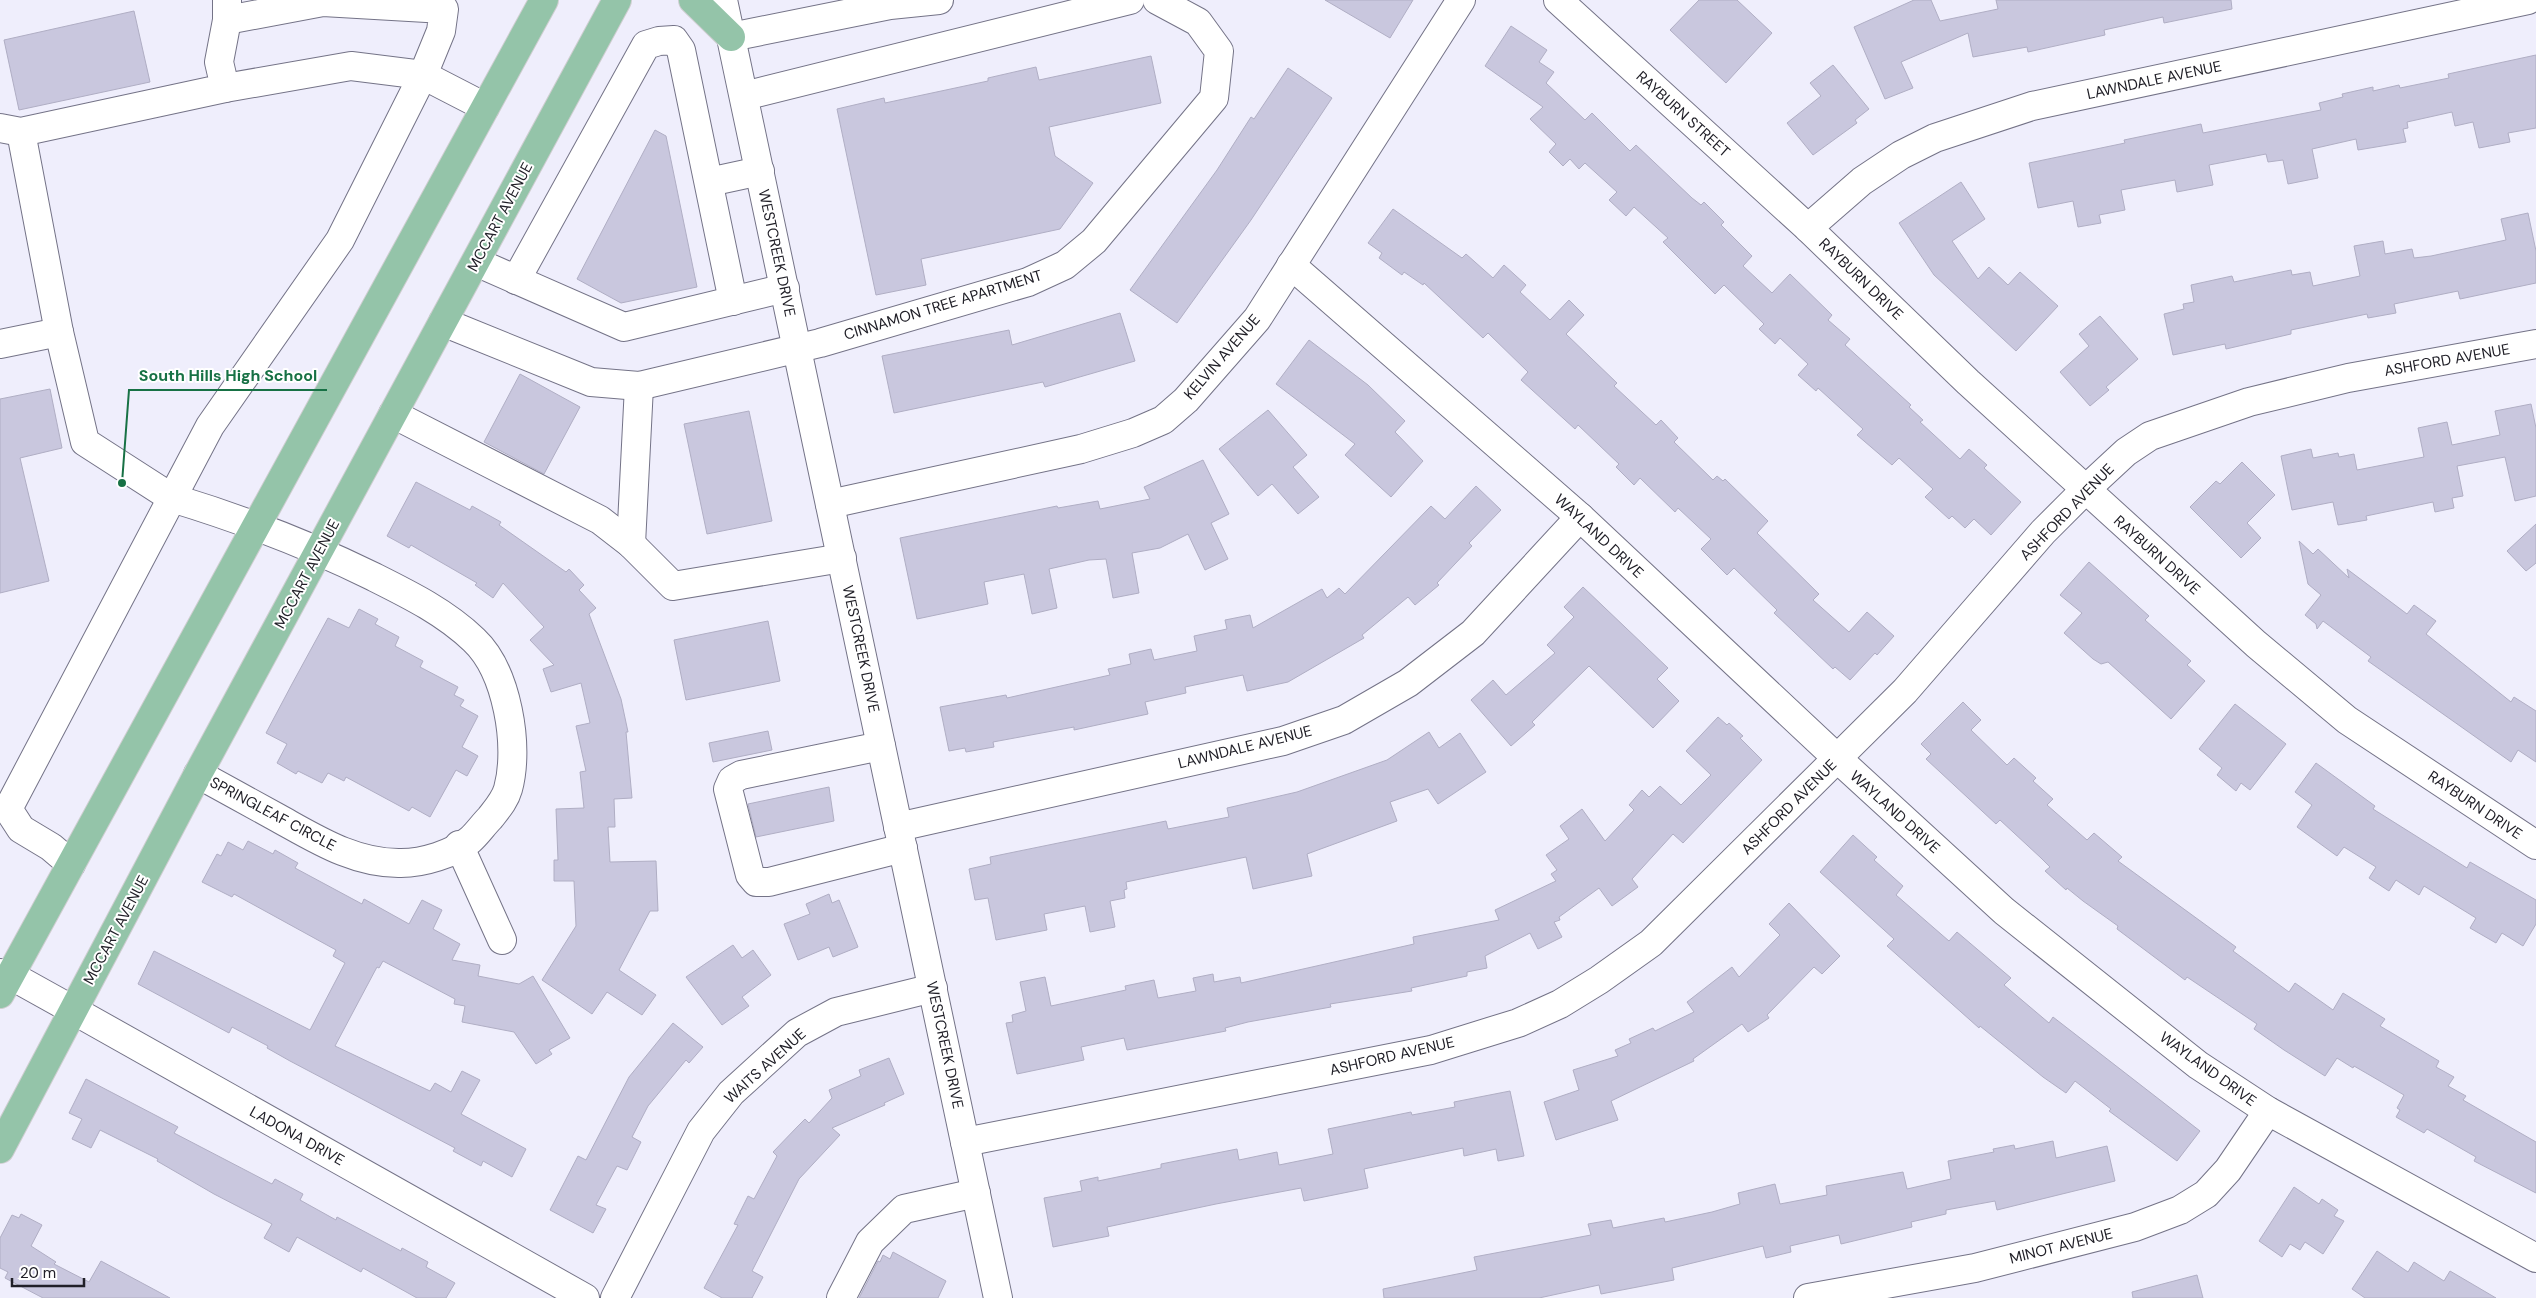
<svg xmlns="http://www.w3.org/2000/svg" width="2536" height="1298" viewBox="0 0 2536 1298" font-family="'DM Sans',sans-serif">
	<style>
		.building { fill: #c9c7de; stroke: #b0aec4 }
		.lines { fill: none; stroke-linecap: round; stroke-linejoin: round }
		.minor-casing { stroke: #747387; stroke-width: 30 }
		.major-casing { stroke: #ceced0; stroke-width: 30 }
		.minor { stroke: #fff; stroke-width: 28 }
		.major { stroke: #94c4a9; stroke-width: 28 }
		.labels { text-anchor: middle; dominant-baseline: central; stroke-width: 4; stroke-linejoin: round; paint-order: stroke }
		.street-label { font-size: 15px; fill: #212028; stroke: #fff }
		.leader { fill: none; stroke: #177145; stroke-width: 2 }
		.callout-dot { fill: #177145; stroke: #fff; stroke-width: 2 }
		.callout-label { font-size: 16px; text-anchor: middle; font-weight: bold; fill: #177145; stroke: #fff; stroke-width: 4; stroke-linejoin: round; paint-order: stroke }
	</style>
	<rect width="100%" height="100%" fill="#efeefc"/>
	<g class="building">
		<polygon points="1325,0 1413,0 1390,38"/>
		<polygon points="1699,0 1737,0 1772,33 1726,83 1670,30"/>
		<polygon points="1914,0 1931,0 1940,21 1998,9 1996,0 2231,0 2232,9 2164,23 2163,17 2104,30 2105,35 2028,52 2027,47 1973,57 1968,33 1901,62 1913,88 1885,99 1854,27"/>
		<polygon points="134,11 150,82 19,110 4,40"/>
		<polygon points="1511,26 1547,50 1539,62 1554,72 1546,83 1585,120 1592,113 1630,151 1636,145 1692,198 1701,205 1704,202 1724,222 1721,225 1752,256 1743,266 1772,293 1790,274 1832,315 1828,320 1850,339 1845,345 1911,405 1909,407 1923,420 1920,422 1960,459 1969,449 1987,465 1984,468 2021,502 1991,535 1974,519 1965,528 1952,516 1949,519 1925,497 1933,489 1899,458 1892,465 1857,435 1863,429 1818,388 1816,391 1798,375 1808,364 1780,338 1775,344 1759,329 1764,324 1724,285 1715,294 1663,242 1668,238 1634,207 1626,216 1609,200 1617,192 1585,163 1579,169 1570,159 1563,166 1549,152 1556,144 1530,119 1543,107 1485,66"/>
		<polygon points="2536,55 2536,128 2508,133 2510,142 2479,148 2473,122 2455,126 2452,112 2407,122 2408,128 2403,129 2406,142 2358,150 2356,139 2312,149 2318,178 2288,184 2283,160 2268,162 2266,154 2209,165 2213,185 2177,192 2175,180 2121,190 2125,210 2099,215 2101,223 2078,227 2073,201 2038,208 2029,163 2125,143 2124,140 2201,124 2203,133 2321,110 2319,103 2343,97 2342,94 2373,87 2373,91 2399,85 2400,88 2449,78 2448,74"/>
		<polygon points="1151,56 1161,103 1049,127 1055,156 1093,183 1060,229 921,259 926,285 876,295 837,109 884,98 885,103 988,81 988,78 1036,67 1039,80"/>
		<polygon points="1833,65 1869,109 1855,120 1857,123 1813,155 1787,123 1821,96 1810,83"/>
		<polygon points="1288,68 1332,98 1251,220 1177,323 1130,290 1217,170 1251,117 1254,119"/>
		<polygon points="655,130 666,136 697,287 621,303 577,279"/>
		<polygon points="1961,182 1985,219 1952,241 1978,279 1989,267 2008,285 2020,272 2058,306 2016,351 1934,275 1899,223"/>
		<polygon points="1393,209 1462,258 1466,254 1493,278 1504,265 1526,285 1520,292 1550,320 1569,300 1584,315 1566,334 1617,383 1614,386 1656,425 1661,420 1678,438 1674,442 1713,480 1717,476 1723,481 1725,479 1768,521 1757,533 1819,594 1813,600 1849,632 1867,612 1894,636 1877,655 1875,653 1850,680 1835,667 1833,669 1774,613 1777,610 1734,568 1727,575 1701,549 1711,539 1678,508 1675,512 1640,478 1634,485 1616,467 1619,464 1578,425 1575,429 1521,380 1528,372 1488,333 1483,338 1424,283 1423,285 1404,272 1402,275 1379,258 1382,253 1368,243"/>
		<polygon points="2528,213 2536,251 2536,283 2460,299 2458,291 2394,304 2396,313 2368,318 2367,314 2291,330 2291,334 2226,349 2225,344 2173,355 2164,314 2184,309 2183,304 2194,302 2191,285 2232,276 2234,282 2291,270 2292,275 2310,272 2313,286 2360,276 2354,246 2383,241 2385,254 2412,249 2414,258 2431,256 2506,240 2501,219"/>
		<polygon points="1120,313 1135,361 1045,387 1043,382 894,413 882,356 1009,330 1012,345"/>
		<polygon points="2100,316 2138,359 2106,387 2109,390 2090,406 2060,372 2089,346 2079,334"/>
		<polygon points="1309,340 1368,385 1405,421 1395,432 1423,461 1391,497 1345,455 1355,444 1276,384"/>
		<polygon points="520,374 580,407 544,474 484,442"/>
		<polygon points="50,389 62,448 20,458 49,581 0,593 0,399"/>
		<polygon points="2531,404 2536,428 2536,496 2515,501 2505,457 2457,466 2463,496 2452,498 2454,508 2435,512 2433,502 2366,516 2367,520 2338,525 2333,502 2292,510 2281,456 2311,449 2313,458 2338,453 2339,457 2354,454 2357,470 2424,457 2418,428 2447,422 2452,445 2500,435 2495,411"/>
		<polygon points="1268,410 1307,455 1293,467 1319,497 1298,514 1272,484 1258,496 1219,449"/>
		<polygon points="749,411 772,521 707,534 684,424"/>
		<polygon points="1203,460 1229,514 1211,523 1228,559 1205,570 1188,534 1160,548 1132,553 1139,593 1113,598 1106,559 1089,560 1049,569 1057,608 1032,614 1024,574 984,582 988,604 917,619 900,538 1057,506 1058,508 1098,501 1100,509 1150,499 1144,487"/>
		<polygon points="2242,462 2275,495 2247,523 2261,538 2241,558 2190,507 2216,481 2220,484"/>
		<polygon points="416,482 470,510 472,506 501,522 499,525 566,572 569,569 584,585 579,590 596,608 589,614 621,699 628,732 626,732 632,798 614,799 615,827 608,827 610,862 656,861 658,911 650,911 619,970 656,995 642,1015 607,992 592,1014 542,980 576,926 574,881 554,881 554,860 558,860 556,809 584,808 580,772 586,771 576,726 590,723 581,683 551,692 543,669 554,665 530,640 544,627 503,583 493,598 475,585 477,583 411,545 409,548 387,536"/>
		<polygon points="1476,486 1501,510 1469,543 1472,546 1437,583 1439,585 1415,605 1408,597 1362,635 1364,638 1288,682 1247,691 1243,675 1185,687 1186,693 1145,702 1148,714 1074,730 1074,727 993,742 994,747 966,752 965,748 949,751 940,707 1006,695 1007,698 1110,675 1108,669 1131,664 1129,654 1151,649 1154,660 1197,651 1194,636 1227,629 1225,620 1250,615 1253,628 1322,589 1327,598 1339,588 1345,594 1431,506 1445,519"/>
		<polygon points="2536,524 2536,563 2526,571 2507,551"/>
		<polygon points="2299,541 2313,554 2318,549 2349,578 2347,569 2407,614 2414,605 2436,621 2426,634 2511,702 2514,697 2536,711 2536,762 2518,750 2511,762 2368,661 2371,657 2323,621 2317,629 2316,624 2305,615 2321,595 2308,584"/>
		<polygon points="2089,562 2149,616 2145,620 2191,661 2187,665 2205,681 2171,719 2108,662 2101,664 2093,659 2064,633 2082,613 2060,595"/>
		<polygon points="1583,587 1668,668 1657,679 1679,701 1653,728 1589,666 1532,722 1535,725 1511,746 1471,700 1493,680 1506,695 1555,653 1547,645 1574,617 1564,607"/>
		<polygon points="359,609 378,619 375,624 399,637 395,646 423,661 420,667 458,687 454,695 464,700 460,706 478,716 462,747 478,756 467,776 456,770 430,817 412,807 409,811 346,777 344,781 328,773 322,783 298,771 296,774 277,763 287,744 266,733 292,684 328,618 349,628"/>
		<polygon points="768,621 780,681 686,700 674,640"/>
		<polygon points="1963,702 1981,720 1971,730 2007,765 2014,758 2036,778 2033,781 2053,799 2047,805 2087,840 2094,833 2122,857 2118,861 2236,947 2233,951 2289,992 2295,983 2333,1010 2343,993 2385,1019 2380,1026 2439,1061 2436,1067 2454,1077 2448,1086 2466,1096 2463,1100 2536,1142 2536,1193 2474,1161 2476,1157 2427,1129 2424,1133 2396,1117 2400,1110 2397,1108 2404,1095 2354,1066 2353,1068 2337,1058 2325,1076 2284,1050 2254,1029 2257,1024 2187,977 2185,980 2117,929 2118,926 2083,901 2067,888 2066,890 2045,871 2050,867 2041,858 2000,820 1996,824 1926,759 1931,754 1921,744"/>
		<polygon points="2235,704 2286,744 2250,790 2241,783 2236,791 2217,775 2222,768 2199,749"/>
		<polygon points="1718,717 1727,725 1729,723 1743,736 1740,738 1762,760 1683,843 1673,834 1632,879 1638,887 1612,906 1599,888 1559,917 1560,920 1554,922 1562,937 1538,949 1530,933 1485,956 1487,968 1467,972 1467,976 1411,988 1412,991 1330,1004 1331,1007 1248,1022 1225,1028 1226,1031 1127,1050 1124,1038 1081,1047 1084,1060 1017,1074 1006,1023 1013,1022 1012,1015 1026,1011 1020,982 1045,977 1051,1006 1126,990 1125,986 1154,980 1158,998 1196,991 1193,978 1213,974 1214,982 1240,977 1241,983 1414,944 1413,937 1499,920 1495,910 1556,881 1551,874 1557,870 1546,855 1569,839 1560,826 1582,809 1605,841 1634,810 1629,805 1642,790 1649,797 1660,786 1681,805 1711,775 1686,751"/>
		<polygon points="768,731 772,750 713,762 709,743"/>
		<polygon points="1429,732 1439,748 1460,733 1486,772 1438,804 1428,789 1390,802 1397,821 1307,854 1312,876 1253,889 1246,857 1126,882 1127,889 1124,890 1125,898 1110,901 1115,927 1090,932 1085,906 1044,914 1047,930 996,940 988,898 975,900 969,869 991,864 990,857 1166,821 1168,829 1229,817 1227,808 1297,792 1387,760"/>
		<polygon points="2316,763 2375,806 2373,809 2467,868 2470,862 2536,900 2536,924 2523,946 2502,933 2496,943 2470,928 2476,918 2424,886 2419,895 2396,880 2389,891 2369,878 2376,867 2344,847 2337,856 2297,827 2312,805 2295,792"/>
		<polygon points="829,787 834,821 756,837 748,804"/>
		<polygon points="1853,835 1877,857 1874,860 1903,886 1896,895 1949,941 1957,932 2011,978 2004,985 2049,1023 2053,1017 2200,1131 2177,1161 2109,1111 2111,1109 2075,1081 2066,1093 2043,1077 1980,1026 1979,1028 1887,946 1894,939 1820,872"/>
		<polygon points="248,841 273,854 275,850 298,863 295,868 362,904 364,899 409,924 422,900 442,910 433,929 460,944 452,960 480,965 478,976 519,984 533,976 570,1038 549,1050 552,1054 536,1064 514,1032 462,1022 465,1006 454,1004 455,999 383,961 379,968 377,967 335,1046 430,1091 435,1083 451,1092 462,1071 480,1080 461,1114 526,1149 512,1177 483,1161 481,1166 453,1151 455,1148 290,1061 267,1048 268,1046 232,1027 229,1033 138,984 154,951 310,1030 345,963 333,956 336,950 234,894 232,897 202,882 217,854 221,856 228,842 243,850"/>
		<polygon points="829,894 832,903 839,900 858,947 833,957 829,947 798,960 784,924 810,914 806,904"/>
		<polygon points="1789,903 1840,956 1822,974 1814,967 1767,1015 1769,1018 1748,1032 1742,1024 1693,1059 1694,1061 1611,1101 1618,1120 1556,1140 1544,1102 1579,1090 1573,1070 1618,1056 1615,1050 1631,1043 1629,1039 1653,1028 1655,1031 1694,1012 1687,1002 1732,967 1739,977 1780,935 1769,924"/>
		<polygon points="733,945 742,958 753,950 771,975 742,997 749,1006 722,1025 686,977"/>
		<polygon points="673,1023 703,1047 689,1063 686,1060 648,1106 632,1137 641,1142 627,1170 617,1166 596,1205 606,1209 593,1233 550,1210 578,1156 586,1160 629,1077"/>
		<polygon points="889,1058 904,1094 884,1103 885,1105 832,1128 840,1135 799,1179 752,1271 763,1277 752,1298 722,1298 704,1288 738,1225 734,1224 748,1196 754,1199 777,1156 773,1152 798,1126 805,1119 809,1123 832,1098 829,1090 861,1076 859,1070"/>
		<polygon points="86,1079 178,1127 174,1133 272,1184 275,1179 303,1194 300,1200 336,1220 337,1217 401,1251 402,1248 428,1262 426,1267 455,1283 446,1298 417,1298 363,1268 361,1272 297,1237 289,1252 264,1238 272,1224 214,1194 157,1161 158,1159 100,1130 91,1148 72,1139 82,1119 69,1113"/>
		<polygon points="1510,1091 1524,1156 1498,1161 1496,1149 1464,1156 1463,1148 1364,1169 1368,1188 1304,1201 1301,1188 1216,1204 1107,1227 1109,1236 1053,1247 1044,1198 1082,1191 1080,1181 1098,1177 1098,1181 1161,1168 1161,1164 1237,1149 1239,1160 1277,1152 1279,1165 1333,1154 1328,1129 1411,1112 1412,1115 1455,1107 1454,1102"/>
		<polygon points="2053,1141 2056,1158 2107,1146 2115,1181 1997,1210 1995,1201 1946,1210 1946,1214 1911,1222 1912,1227 1841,1244 1839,1235 1790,1246 1791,1252 1766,1258 1763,1246 1672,1268 1674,1280 1601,1294 1599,1285 1539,1298 1384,1298 1383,1289 1477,1270 1474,1257 1591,1235 1588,1224 1611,1220 1613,1228 1664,1218 1665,1222 1712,1212 1740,1204 1738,1193 1775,1184 1780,1204 1827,1195 1826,1186 1903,1172 1907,1189 1951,1179 1948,1161 1994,1152 1993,1149 2014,1145 2015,1149"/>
		<polygon points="2294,1187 2319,1204 2322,1199 2338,1210 2334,1216 2344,1221 2323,1254 2305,1242 2300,1250 2290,1244 2282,1257 2259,1241"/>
		<polygon points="21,1214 42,1225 31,1246 56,1262 54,1264 89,1282 101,1261 170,1298 43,1298 5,1278 8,1272 0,1268 0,1238 12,1215 19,1218"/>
		<polygon points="2377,1251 2408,1272 2414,1262 2444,1281 2450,1271 2496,1298 2365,1298 2352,1289"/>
		<polygon points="893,1252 946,1281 938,1298 859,1298 878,1261 880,1262 883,1255 890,1259"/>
		<polygon points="2197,1275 2203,1298 2133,1298 2132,1292"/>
	</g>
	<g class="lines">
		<defs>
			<g id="minor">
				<polyline points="723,0 998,1298"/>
				<polyline points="1558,0 1808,228 1968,382 2256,644 2347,720 2536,845"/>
				<polyline points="731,37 890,5 939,0"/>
				<polyline points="225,88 351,66 423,75 485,107"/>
				<polyline points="744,96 1130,0"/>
				<polyline points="0,128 21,132 225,88 219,62 227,20 227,0"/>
				<polyline points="21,132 59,332 85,442 172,498 210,426 340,240 423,75 441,31 444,9 323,2 227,20"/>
				<polyline points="709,182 760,171"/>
				<polyline points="1808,228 1862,181 1901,155 1935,138 2032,106 2528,0"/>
				<polyline points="476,262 624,327 785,288"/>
				<polyline points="1291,265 1580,517 1838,759 2004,911 2198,1065 2268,1111 2536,1258"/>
				<polyline points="516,280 646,45 659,41 674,40 681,50 733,301"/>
				<polyline points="443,322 591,382 639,386 820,343 1028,282 1065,265 1094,241 1214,98 1219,51 1198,22 1157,0"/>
				<polyline points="0,344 59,332"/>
				<polyline points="393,414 600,520 631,544 673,586 842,558"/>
				<polyline points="830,504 1081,449 1133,433 1163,420 1186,400 1257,319 1461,0"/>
				<polyline points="631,544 639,386"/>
				<polyline points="881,746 741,775 732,780 728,789 750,875 756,882 769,882 903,848"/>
				<polyline points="898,827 1283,741 1344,720 1408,683 1473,633 1580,517"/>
				<polyline points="459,845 502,940"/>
				<path d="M 71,864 L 51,847 L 21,829 L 8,809 L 172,498 C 241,519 307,544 372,576 C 408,594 445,612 474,640 C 507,671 520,746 508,789 C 505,800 497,809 490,818 C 483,825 477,834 470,840 C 453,854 423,863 401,863 C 355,864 316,839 278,818 C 251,803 225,789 198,774"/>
				<polyline points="0,973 10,975 73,1010 585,1298"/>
				<polyline points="965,1142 1431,1050 1518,1023 1560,1004 1599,980 1651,943 1905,691 2043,532 2085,490 2126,452 2150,436 2249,402 2348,378 2536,344"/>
				<polyline points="615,1298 701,1131 731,1093 797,1033 836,1012 933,988"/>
				<polyline points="841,1298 870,1242 904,1209 976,1193"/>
				<polyline points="1808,1298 1975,1268 2135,1227 2180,1210 2206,1194 2228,1170 2268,1111"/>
			</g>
			<g id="major">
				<polyline points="693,0 731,37"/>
				<polyline points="0,994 544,0"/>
				<polyline points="0,1149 198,774 617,0"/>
			</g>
		</defs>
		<use href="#minor" class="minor-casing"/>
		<use href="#major" class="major-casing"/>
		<use href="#minor" class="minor"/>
		<use href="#major" class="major"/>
	</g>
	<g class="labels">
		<g class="street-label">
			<text transform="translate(2154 80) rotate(-12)">LAWNDALE AVENUE</text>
			<text transform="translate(1683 114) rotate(42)">RAYBURN STREET</text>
			<text transform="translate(500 217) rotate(-62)">MCCART AVENUE</text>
			<text transform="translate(777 253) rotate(78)">WESTCREEK DRIVE</text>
			<text transform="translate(1861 279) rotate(44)">RAYBURN DRIVE</text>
			<text transform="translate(943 305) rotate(-17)">CINNAMON TREE APARTMENT</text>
			<text transform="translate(1222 357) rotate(-49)">KELVIN AVENUE</text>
			<text transform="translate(2447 360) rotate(-10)">ASHFORD AVENUE</text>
			<text transform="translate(2067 512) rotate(-46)">ASHFORD AVENUE</text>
			<text transform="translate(1599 536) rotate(43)">WAYLAND DRIVE</text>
			<text transform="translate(2157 555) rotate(42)">RAYBURN DRIVE</text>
			<text transform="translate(307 574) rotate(-62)">MCCART AVENUE</text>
			<text transform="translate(861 649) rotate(78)">WESTCREEK DRIVE</text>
			<text transform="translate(1245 747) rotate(-14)">LAWNDALE AVENUE</text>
			<text transform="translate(2475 805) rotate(34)">RAYBURN DRIVE</text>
			<text transform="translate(1789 807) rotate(-45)">ASHFORD AVENUE</text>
			<text transform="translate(1895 812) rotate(42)">WAYLAND DRIVE</text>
			<text transform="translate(273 814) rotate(28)">SPRINGLEAF CIRCLE</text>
			<text transform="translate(116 930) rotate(-62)">MCCART AVENUE</text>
			<text transform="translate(945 1045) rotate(78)">WESTCREEK DRIVE</text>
			<text transform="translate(1392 1056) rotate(-13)">ASHFORD AVENUE</text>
			<text transform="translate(765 1066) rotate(-42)">WAITS AVENUE</text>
			<text transform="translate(2208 1069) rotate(36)">WAYLAND DRIVE</text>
			<text transform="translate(297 1136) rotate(29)">LADONA DRIVE</text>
			<text transform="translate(2061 1246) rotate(-14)">MINOT AVENUE</text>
		</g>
	</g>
	<path class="leader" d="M122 483L129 390H327"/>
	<circle class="callout-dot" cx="122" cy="483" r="5"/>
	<g class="callout-label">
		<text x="228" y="381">South Hills High School</text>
	</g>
	<path d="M12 1278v8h72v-8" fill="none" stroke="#212028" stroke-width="2.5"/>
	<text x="20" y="1278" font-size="15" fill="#212028" stroke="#ffffff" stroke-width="4" paint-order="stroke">20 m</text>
</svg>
